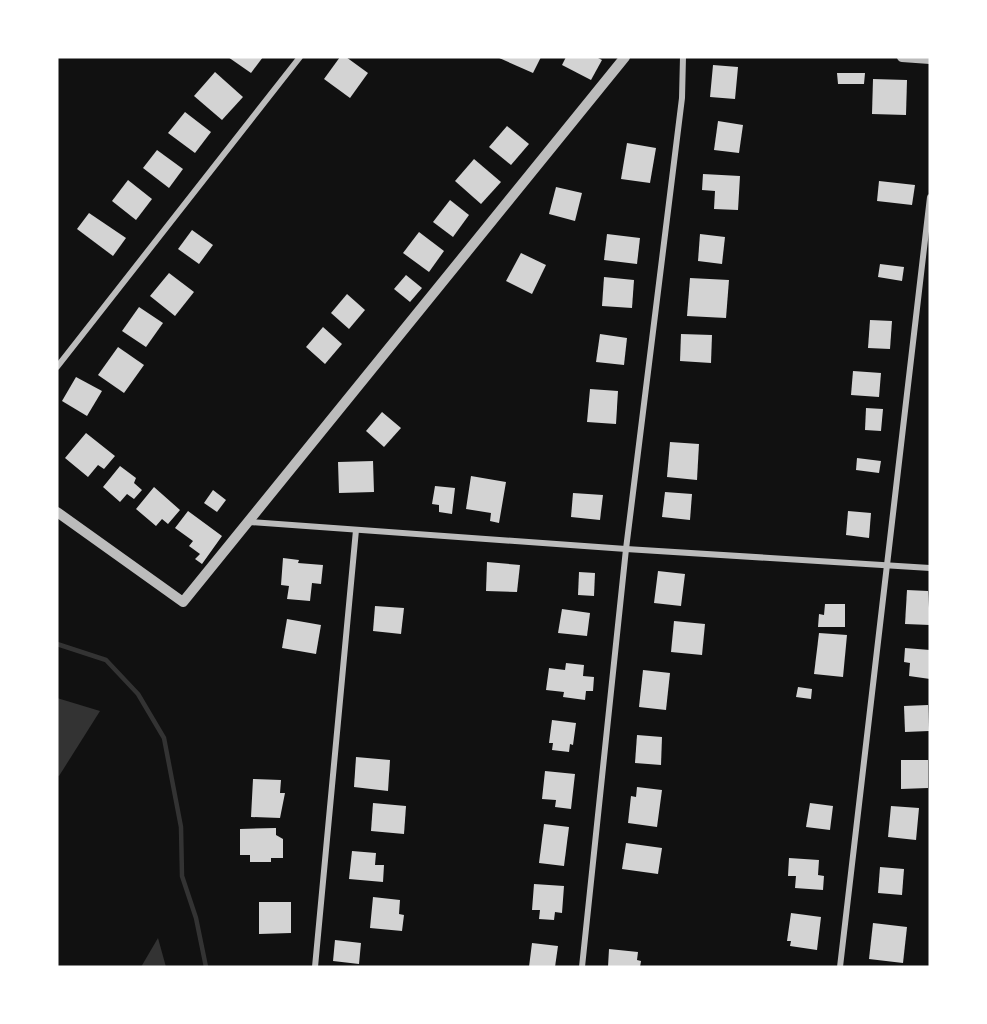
<svg xmlns="http://www.w3.org/2000/svg" width="987" height="1024" viewBox="0 0 987 1024" font-family="Commissioner,sans-serif">
	<style>
		.water { fill: #333 }
		.lines { fill: none; stroke-linecap: round; stroke-linejoin: round }
		.stream { stroke: #333; stroke-width: 4.5 }
		.building { fill: #d3d3d3 }
		.minor { stroke: #bcbcbc; stroke-width: 6 }
		.tertiary { stroke: #bcbcbc; stroke-width: 10 }
	</style>
	<rect width="100%" height="100%" fill="#111"/>
	<g class="water">
		<polygon points="57,698 100,711 59,776 57,775"/>
		<polygon points="158,938 166,967 141,967"/>
	</g>
	<g class="lines">
		<polyline class="stream" points="57,644 106,660 138,694 164,738 181,827 182,876 196,918 206,967"/>
	</g>
	<g class="building">
		<polygon points="228,57 263,57 251,73"/>
		<polygon points="340,57 346,57 368,73 350,98 324,79"/>
		<polygon points="497,57 541,57 533,73"/>
		<polygon points="566,57 596,57 602,60 591,80 562,65"/>
		<polygon points="713,65 738,67 735,99 710,97"/>
		<polygon points="215,72 243,97 222,120 194,96"/>
		<polygon points="837,73 865,73 864,84 838,84"/>
		<polygon points="873,79 907,80 906,115 872,114"/>
		<polygon points="185,112 211,132 195,153 168,133"/>
		<polygon points="718,121 743,125 739,153 714,150"/>
		<polygon points="507,126 529,144 511,165 489,147"/>
		<polygon points="627,143 656,148 650,183 621,179"/>
		<polygon points="157,150 183,169 169,188 143,168"/>
		<polygon points="474,159 501,182 481,204 455,181"/>
		<polygon points="703,174 740,176 738,210 714,209 715,191 702,190"/>
		<polygon points="128,180 152,199 136,220 112,201"/>
		<polygon points="879,181 915,185 912,205 877,201"/>
		<polygon points="556,187 582,193 575,221 549,214"/>
		<polygon points="450,200 469,215 453,237 433,222"/>
		<polygon points="89,213 126,238 113,256 77,229"/>
		<polygon points="192,230 213,245 199,264 178,249"/>
		<polygon points="419,232 444,251 429,272 403,253"/>
		<polygon points="607,234 640,238 637,264 604,260"/>
		<polygon points="700,234 725,237 722,264 698,261"/>
		<polygon points="521,253 546,265 532,294 506,281"/>
		<polygon points="880,264 904,267 902,281 878,277"/>
		<polygon points="169,273 194,292 175,316 150,296"/>
		<polygon points="406,275 422,288 410,302 394,289"/>
		<polygon points="604,277 634,280 632,308 602,306"/>
		<polygon points="690,278 729,280 726,318 687,316"/>
		<polygon points="347,294 365,310 349,329 331,313"/>
		<polygon points="139,307 163,323 146,347 122,331"/>
		<polygon points="870,320 892,321 890,349 868,348"/>
		<polygon points="323,327 342,344 325,364 306,347"/>
		<polygon points="600,334 627,338 624,365 596,362"/>
		<polygon points="681,334 712,335 711,363 680,361"/>
		<polygon points="118,347 144,365 124,393 98,375"/>
		<polygon points="853,371 881,373 879,397 851,395"/>
		<polygon points="76,377 102,391 87,416 62,401"/>
		<polygon points="590,389 618,391 616,424 587,422"/>
		<polygon points="866,408 883,409 881,431 865,430"/>
		<polygon points="382,412 401,428 384,447 366,431"/>
		<polygon points="86,433 115,456 104,469 98,465 88,477 65,458"/>
		<polygon points="670,442 699,444 697,480 667,477"/>
		<polygon points="857,458 881,461 879,473 856,470"/>
		<polygon points="373,461 374,492 339,493 338,462"/>
		<polygon points="120,466 136,478 134,483 142,490 134,499 127,494 120,502 103,487"/>
		<polygon points="471,476 506,482 499,523 490,521 491,513 466,509"/>
		<polygon points="435,486 455,488 452,514 439,512 439,505 432,504"/>
		<polygon points="154,487 180,510 168,524 162,519 156,526 136,509"/>
		<polygon points="213,490 226,500 217,512 204,503"/>
		<polygon points="665,492 692,494 690,520 662,517"/>
		<polygon points="573,493 603,495 600,520 571,517"/>
		<polygon points="188,511 222,536 202,564 195,559 200,554 189,546 193,541 175,528"/>
		<polygon points="848,511 871,513 869,538 846,535"/>
		<polygon points="283,558 299,560 298,563 323,565 321,584 312,583 310,601 287,599 289,586 281,585"/>
		<polygon points="487,562 520,565 517,592 486,591"/>
		<polygon points="658,571 685,574 681,606 654,603"/>
		<polygon points="579,572 595,573 594,596 578,595"/>
		<polygon points="907,590 928,591 930,625 905,624"/>
		<polygon points="825,604 845,604 845,627 818,627 819,614 824,615"/>
		<polygon points="375,606 404,608 401,634 373,631"/>
		<polygon points="562,609 590,613 587,636 558,633"/>
		<polygon points="287,619 321,625 316,654 282,648"/>
		<polygon points="674,621 705,624 702,655 671,652"/>
		<polygon points="819,633 847,635 843,677 814,674"/>
		<polygon points="905,648 930,650 930,679 909,676 910,663 904,662"/>
		<polygon points="566,663 584,665 583,676 594,677 593,691 586,691 585,700 563,697 564,692 546,690 549,668 565,670"/>
		<polygon points="643,670 670,673 666,710 639,707"/>
		<polygon points="798,687 812,689 811,699 796,697"/>
		<polygon points="928,705 929,731 905,732 904,706"/>
		<polygon points="552,720 576,723 573,745 570,744 569,752 552,750 553,743 549,743"/>
		<polygon points="637,735 662,737 661,765 635,763"/>
		<polygon points="356,757 390,760 388,791 354,787"/>
		<polygon points="901,760 928,760 928,788 901,789"/>
		<polygon points="545,771 575,774 571,809 555,807 556,800 542,799"/>
		<polygon points="253,779 281,780 280,793 285,793 280,818 251,817"/>
		<polygon points="637,787 662,790 657,827 628,823 631,796 636,797"/>
		<polygon points="373,803 406,806 404,834 371,831"/>
		<polygon points="810,803 833,806 830,830 806,827"/>
		<polygon points="891,806 919,808 916,840 888,837"/>
		<polygon points="544,824 569,827 564,866 539,863"/>
		<polygon points="276,828 276,835 283,839 283,858 271,858 271,862 250,862 250,855 240,855 240,829"/>
		<polygon points="626,843 662,848 658,874 622,869"/>
		<polygon points="352,851 376,853 375,865 384,865 383,882 349,879"/>
		<polygon points="789,858 819,860 818,875 824,876 823,890 795,888 796,876 788,876"/>
		<polygon points="880,867 904,869 902,895 878,893"/>
		<polygon points="534,884 564,886 562,913 555,912 554,920 539,919 540,910 532,910"/>
		<polygon points="373,897 400,900 399,914 404,915 402,931 370,928"/>
		<polygon points="259,902 291,902 291,933 259,934"/>
		<polygon points="791,913 821,917 817,950 790,946 791,941 787,941"/>
		<polygon points="873,923 907,927 903,963 869,959"/>
		<polygon points="335,940 361,943 359,964 333,961"/>
		<polygon points="532,943 558,946 555,967 529,967"/>
		<polygon points="609,949 638,952 637,960 641,961 640,967 608,967"/>
	</g>
	<g class="lines">
		<g class="minor">
			<polyline points="57,367 300,57"/>
			<polyline points="249,522 626,549 930,568"/>
			<polyline points="315,967 356,530"/>
			<polyline points="582,967 626,549 682,98 683,57"/>
			<polyline points="840,967 930,197"/>
		</g>
		<g class="tertiary">
			<polyline points="902,57 930,59"/>
			<polyline points="57,512 183,602 625,57"/>
		</g>
	</g>
	<rect width="987" height="1024" fill="none" stroke="#ffffff" stroke-width="117"/>
</svg>
